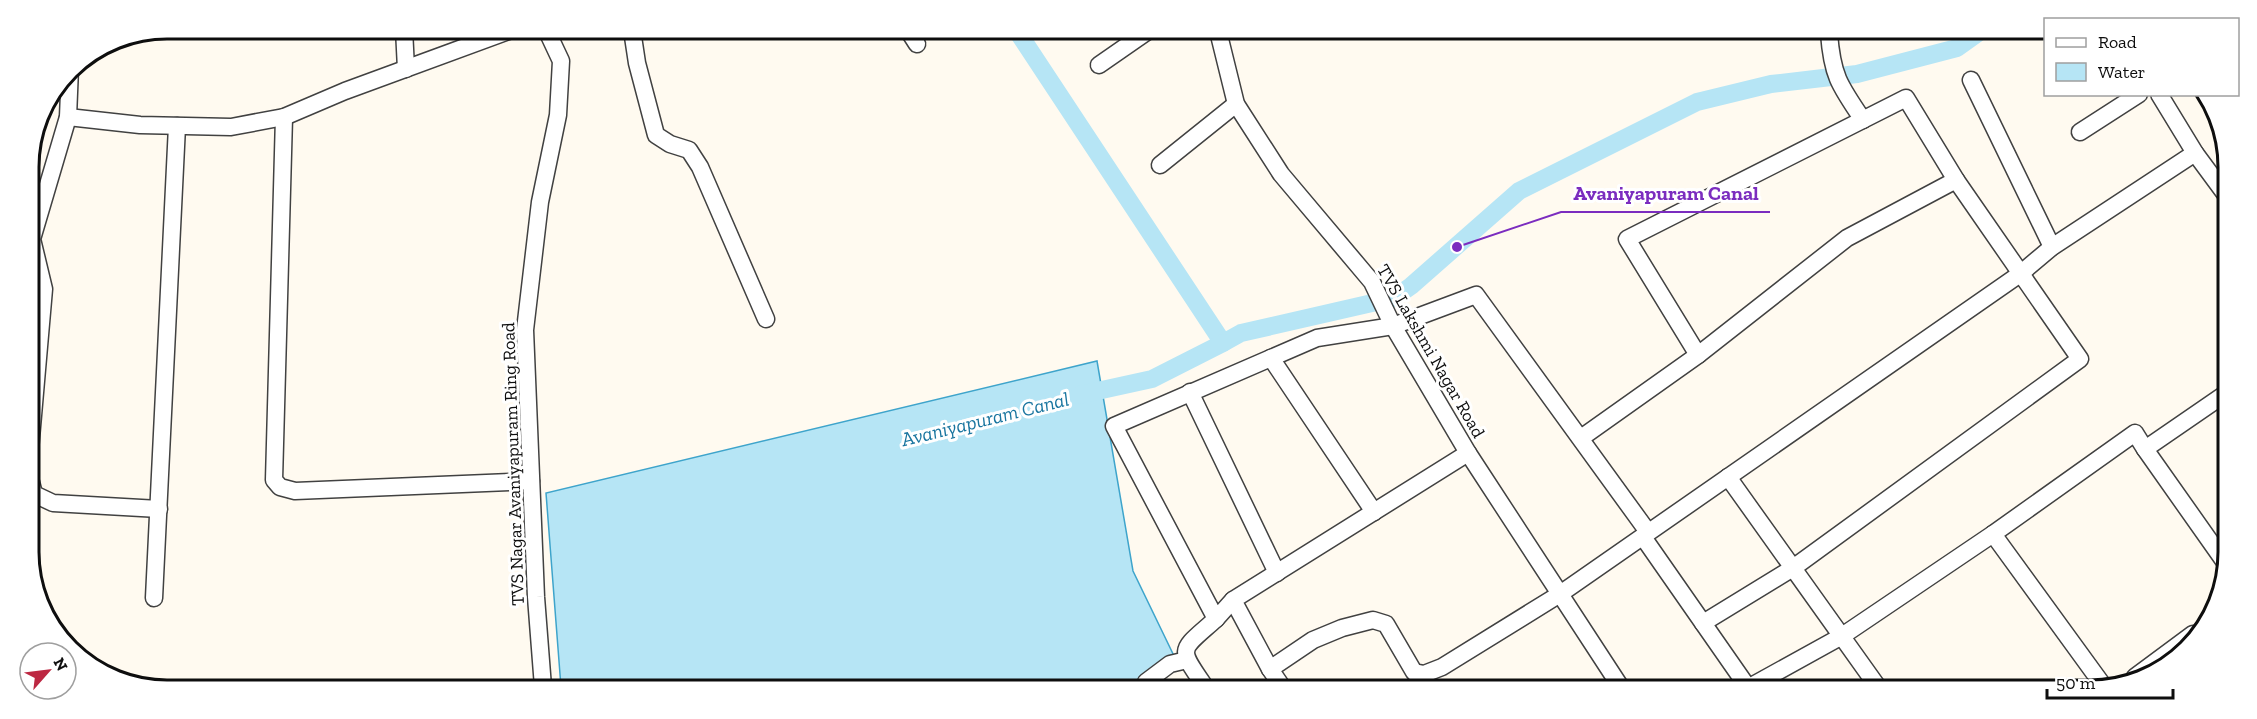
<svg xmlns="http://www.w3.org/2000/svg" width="2257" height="719" viewBox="0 0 2257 719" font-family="'Zilla Slab',serif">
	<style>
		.water { fill: #b6e5f5; stroke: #3ea4cb; stroke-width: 1.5 }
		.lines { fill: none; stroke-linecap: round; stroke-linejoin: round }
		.canal { stroke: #b6e5f5; stroke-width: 18 }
		.street-casing { stroke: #414141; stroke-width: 19 }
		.street { stroke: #fff; stroke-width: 16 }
		.labels { text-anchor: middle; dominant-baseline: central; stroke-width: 6; stroke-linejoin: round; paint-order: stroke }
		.street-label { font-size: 18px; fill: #0e0e0e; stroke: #fff }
		.water-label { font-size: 20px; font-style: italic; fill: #19759f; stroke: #fff }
		.rim { fill: none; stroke: #0e0e0e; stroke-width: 3 }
		.leader { fill: none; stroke: #7b2cbf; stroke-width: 2 }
		.callout-dot { fill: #7b2cbf; stroke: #fff; stroke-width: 2 }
		.callout-label { font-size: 20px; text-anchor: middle; font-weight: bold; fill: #7b2cbf; stroke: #fff; stroke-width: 6; stroke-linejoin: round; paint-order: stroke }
	</style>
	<rect width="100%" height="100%" fill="#fffaf0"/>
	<polygon class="water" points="1097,361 1133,571 1175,658 1130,688 561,687 546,493"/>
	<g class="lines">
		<g class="canal">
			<polyline points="1017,31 1223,343 1241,333 1394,298 1411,286 1519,191 1697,102 1771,84 1857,74 1957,48 1978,33"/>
			<polyline points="1079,395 1152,379 1223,343"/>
		</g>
		<defs>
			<g id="street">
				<polyline points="404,29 406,69"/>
				<polyline points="632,30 637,63 656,135 670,144 689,150 700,167 766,319"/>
				<polyline points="908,30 917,44"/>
				<polyline points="1218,31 1236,104 1281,174 1372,282 1393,326 1468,453 1622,689"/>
				<path d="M 1829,33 C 1832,75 1839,85 1863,120"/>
				<polyline points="1099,65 1148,31"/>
				<polyline points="1971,80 2052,247"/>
				<polyline points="2159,94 2195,153 2226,195"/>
				<polyline points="68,117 140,125 231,127 284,117 345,91 514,29"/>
				<polyline points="284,117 274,480 280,487 295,491 531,481"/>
				<polyline points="2080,132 2139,94"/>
				<polyline points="1160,165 1236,104"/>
				<polyline points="1698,355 1627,239 1906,98 1956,180"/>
				<polyline points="1271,358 1374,512"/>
				<polyline points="1190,392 1277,573"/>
				<polyline points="1581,438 1698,355 1847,238 1956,180 2080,359 1793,568 1703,623"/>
				<polyline points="30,450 44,289 32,239 68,117 70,68"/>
				<polyline points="1728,477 1880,690"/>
				<polyline points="31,482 34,494 53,503 159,509"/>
				<polyline points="1643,537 1749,689"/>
				<polyline points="2224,561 2145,449 2225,394"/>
				<polyline points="154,598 177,126"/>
				<polyline points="1233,600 1216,619 1114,426 1317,338 1393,326 1476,295 1648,532"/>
				<polyline points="1270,669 1313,640 1342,628 1373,620 1386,624 1414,672 1424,674 1442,667 1560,594 2020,274 2052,247 2195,153"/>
				<polyline points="2135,677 2193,634"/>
				<polyline points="1146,682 1170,664 1187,660"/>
				<polyline points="543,687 536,597 525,330 540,202 558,115 561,61 546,29"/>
				<path d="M 1206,688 C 1177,646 1179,652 1216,619"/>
				<polyline points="1283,688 1270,669 1233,600 1468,453"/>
				<polyline points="2105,688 1993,534 2135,433 2145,449"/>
				<polyline points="1746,689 1842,636 1993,534"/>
			</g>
		</defs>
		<use href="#street" class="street-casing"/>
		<use href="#street" class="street"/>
	</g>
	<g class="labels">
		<g class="street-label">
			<text transform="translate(1431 351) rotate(60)">TVS Lakshmi Nagar Road</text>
			<text transform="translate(513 464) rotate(-92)">TVS Nagar Avaniyapuram Ring Road</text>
		</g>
		<g class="water-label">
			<text transform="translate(985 419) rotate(-14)">Avaniyapuram Canal</text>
		</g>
	</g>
	<path d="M0 0H2257V719H0ZM167 39H2090A128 128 0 0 1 2218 167V552A128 128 0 0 1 2090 680H167A128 128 0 0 1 39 552V167A128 128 0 0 1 167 39Z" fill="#fff" fill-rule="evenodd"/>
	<path class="rim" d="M167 39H2090A128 128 0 0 1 2218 167V552A128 128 0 0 1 2090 680H167A128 128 0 0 1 39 552V167A128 128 0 0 1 167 39Z"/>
	<path class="leader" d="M1457 247L1561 212H1770"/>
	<circle class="callout-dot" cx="1457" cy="247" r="6"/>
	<g class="callout-label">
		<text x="1666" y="200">Avaniyapuram Canal</text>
	</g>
	<rect x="2044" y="18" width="195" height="78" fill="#ffffff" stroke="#9f9f9f" stroke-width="1.5"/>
	<rect x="2056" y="38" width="30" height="9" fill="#ffffff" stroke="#9f9f9f" stroke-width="1.5"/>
	<text x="2098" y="48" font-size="18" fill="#0e0e0e">Road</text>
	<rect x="2056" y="63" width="30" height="18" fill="#b6e5f5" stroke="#9f9f9f" stroke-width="1.5"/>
	<text x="2098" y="78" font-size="18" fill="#0e0e0e">Water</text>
	<g transform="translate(48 671) rotate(62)"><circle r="28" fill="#ffffff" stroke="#9f9f9f" stroke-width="1.5"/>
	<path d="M0-4.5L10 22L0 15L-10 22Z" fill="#bd2842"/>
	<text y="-9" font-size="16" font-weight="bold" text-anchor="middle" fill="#0e0e0e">N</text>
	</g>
	<path d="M2047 689v9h126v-9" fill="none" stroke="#0e0e0e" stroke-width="3"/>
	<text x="2056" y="689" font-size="18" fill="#0e0e0e" stroke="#ffffff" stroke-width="4.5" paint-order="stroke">50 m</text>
</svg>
